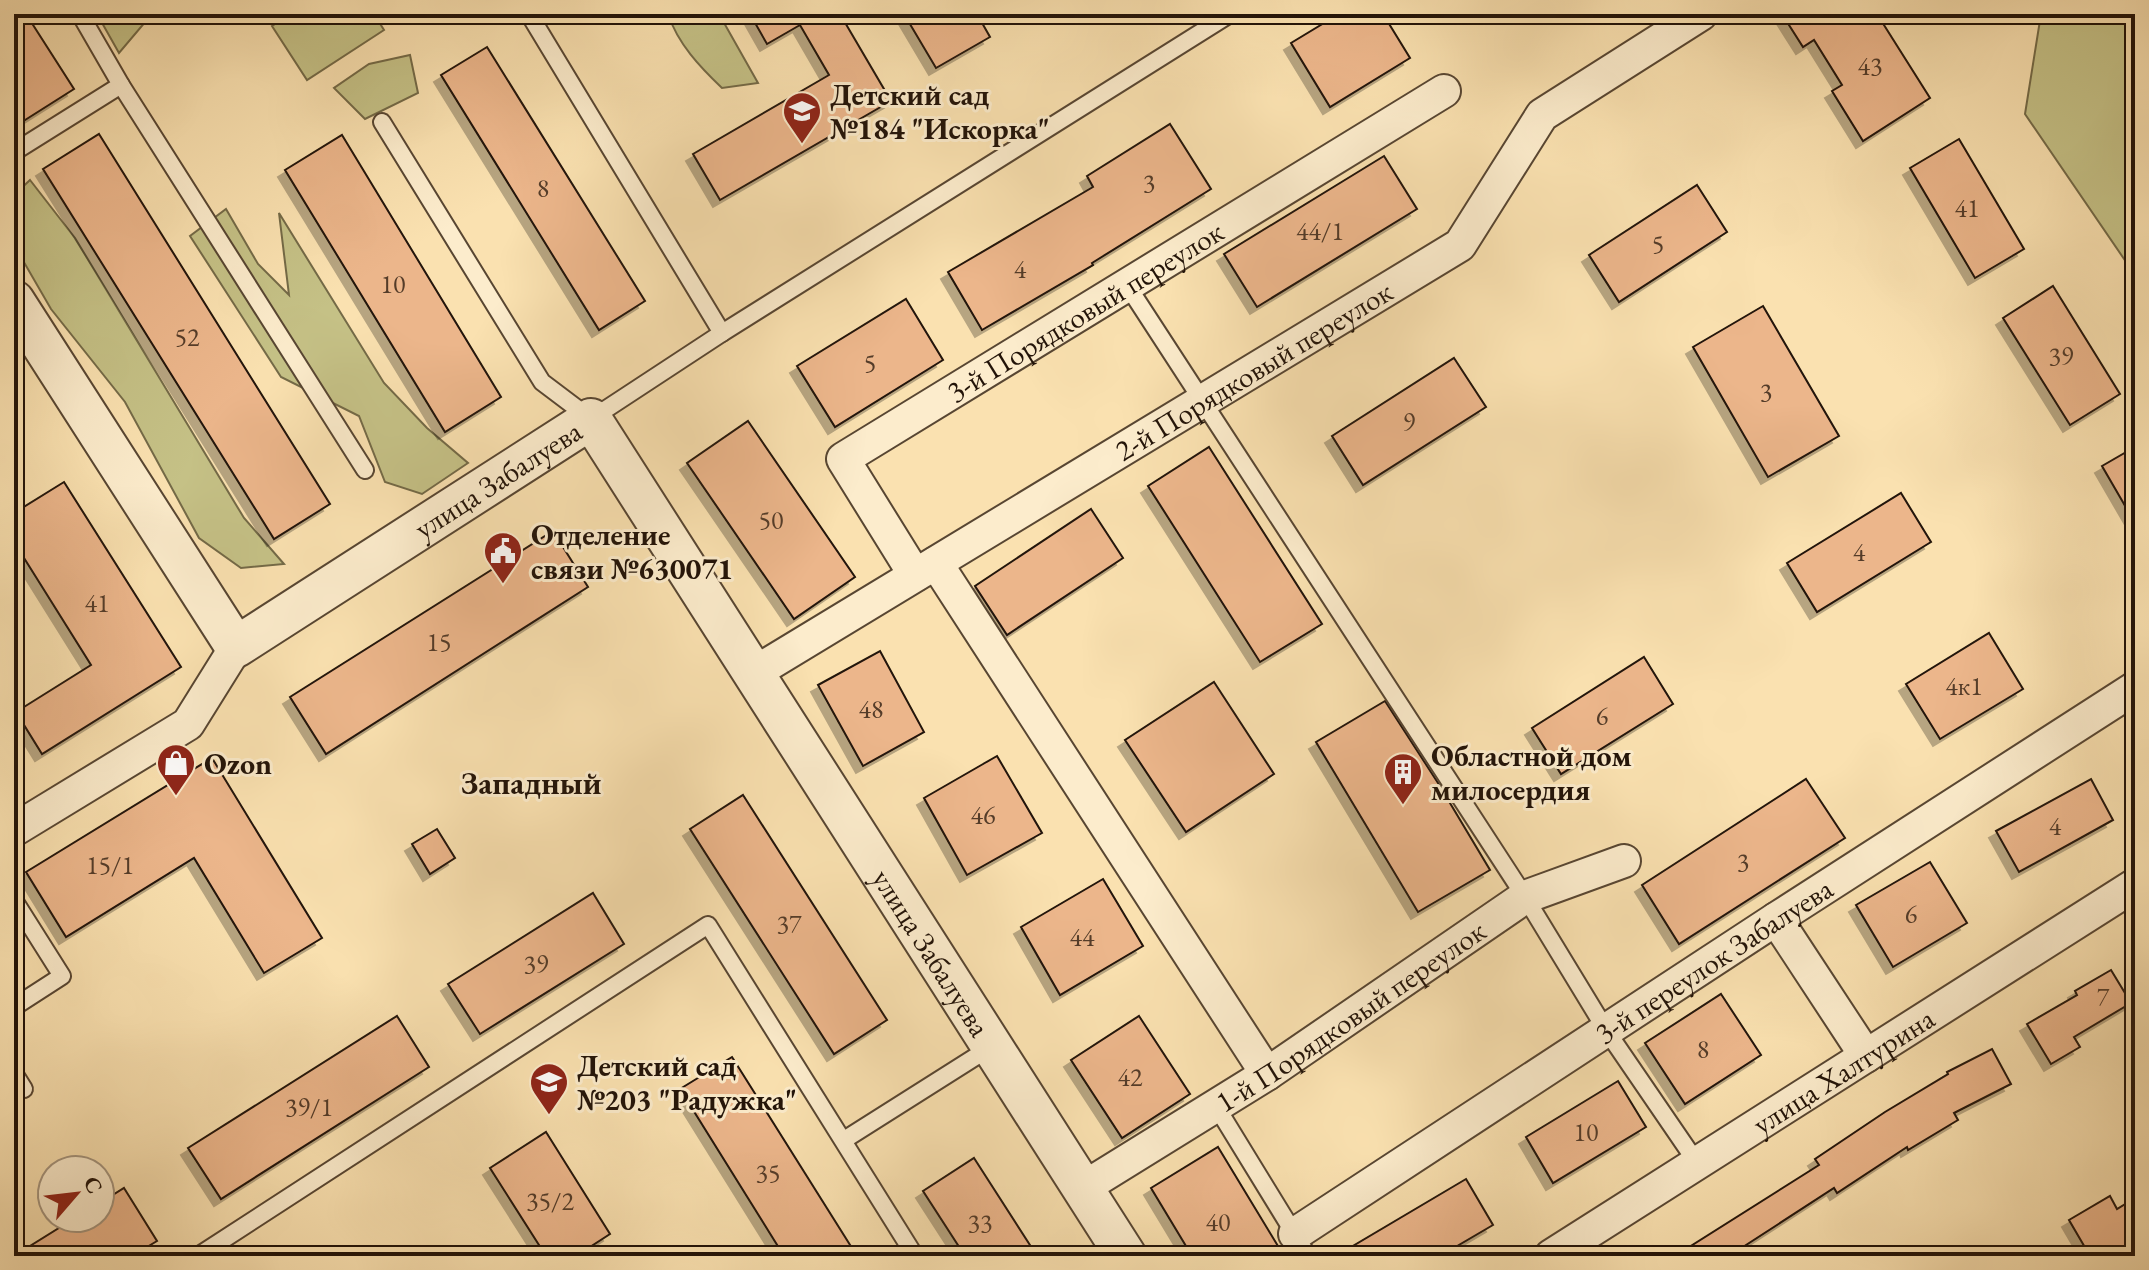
<svg xmlns="http://www.w3.org/2000/svg" width="2149" height="1270" viewBox="0 0 2149 1270" font-family="'EB Garamond',serif">
	<style>
		.green { fill: #c5c186; stroke: #746a47; stroke-width: 2 }
		.building { fill: #ecb68b; stroke: #221308; stroke-width: 2; filter: url(#shadow) }
		.lines { fill: none; stroke-linecap: round; stroke-linejoin: round }
		.service-casing { stroke: #584632; stroke-width: 20 }
		.minor-casing { stroke: #584632; stroke-width: 36 }
		.tertiary-casing { stroke: #584632; stroke-width: 44 }
		.service { stroke: #fceccc; stroke-width: 16 }
		.minor { stroke: #fceccc; stroke-width: 32 }
		.tertiary { stroke: #fceccc; stroke-width: 40 }
		.labels { text-anchor: middle; dominant-baseline: central; stroke-width: 6; stroke-linejoin: round; paint-order: stroke }
		.number-label { font-size: 26px; fill: #543c29 }
		.poi-label { font-size: 30px; font-weight: bold; fill: #221308; stroke: #fceccc; text-anchor: start }
		.street-label { font-size: 30px; fill: #221308; stroke: #fceccc }
		.neighbourhood-label { font-size: 32px; font-weight: bold; fill: #221308; stroke: #fceccc }
	</style>
	<defs>
		<filter id="shadow"><feDropShadow dx="-7" dy="7" stdDeviation="0" flood-color="#0004"/></filter>
	</defs>
	<rect width="100%" height="100%" fill="#fae1b0"/>
	<filter id="stains"><feTurbulence type="fractalNoise" baseFrequency=".0025" numOctaves="4"/><feColorMatrix values="0 0 0 0 .2 0 0 0 0 .09 0 0 0 0 .02 0 0 0 .5 -.17"/></filter>
	<radialGradient id="worn" r=".72"><stop offset=".6" stop-color="#630" stop-opacity="0"/><stop offset="1" stop-color="#630" stop-opacity=".3"/></radialGradient>
	<g class="green">
		<polygon points="97,14 152,14 119,53"/>
		<polygon points="291,14 374,14 384,30 307,80 272,26"/>
		<path d="M 668,14 L 719,14 L 758,83 L 722,88 C 700,67 678,44 668,14 Z"/>
		<polygon points="2041,14 2135,14 2135,275 2025,114"/>
		<polygon points="410,55 418,93 365,119 334,88 369,64"/>
		<polygon points="30,180 75,238 244,518 284,564 241,568 199,538 125,402 51,309 14,245 14,195"/>
		<polygon points="226,209 258,264 289,295 279,213 384,383 427,428 468,463 422,494 385,482 359,416 281,377 190,236"/>
	</g>
	<g class="building">
		<polygon points="14,14 26,14 74,89 14,127"/>
		<polygon points="750,14 840,14 891,101 720,200 693,154 829,75 800,25 767,44"/>
		<polygon points="904,14 977,14 990,37 936,68"/>
		<polygon points="1339,14 1383,14 1410,58 1330,107 1291,43"/>
		<polygon points="1782,14 1877,14 1930,98 1863,141 1832,91 1842,85 1814,40 1803,47"/>
		<polygon points="487,47 645,301 599,330 441,75"/>
		<polygon points="1170,124 1211,189 1092,263 1093,265 982,330 948,272 1093,187 1087,176"/>
		<polygon points="99,134 330,504 274,539 43,169"/>
		<polygon points="342,135 501,397 445,432 285,170"/>
		<polygon points="1959,139 2024,249 1975,278 1910,168"/>
		<polygon points="1384,156 1417,209 1257,307 1224,254"/>
		<polygon points="1697,185 1727,232 1619,302 1589,255"/>
		<polygon points="2053,286 2120,394 2070,425 2003,318"/>
		<polygon points="906,299 943,360 835,427 797,366"/>
		<polygon points="1763,306 1839,436 1768,477 1693,347"/>
		<polygon points="1454,358 1486,407 1363,485 1332,436"/>
		<polygon points="748,421 855,577 794,619 687,463"/>
		<polygon points="1209,447 1322,624 1260,662 1148,486"/>
		<polygon points="2135,447 2135,523 2102,466"/>
		<polygon points="64,482 181,667 42,754 16,712 91,665 14,542 14,513"/>
		<polygon points="1901,493 1931,542 1817,612 1787,563"/>
		<polygon points="1091,509 1123,558 1007,635 975,586"/>
		<polygon points="553,531 588,587 326,754 290,697"/>
		<polygon points="1989,633 2023,689 1940,739 1906,684"/>
		<polygon points="880,651 924,732 863,766 818,685"/>
		<polygon points="1644,657 1673,704 1561,774 1532,728"/>
		<polygon points="1214,682 1274,774 1186,832 1125,740"/>
		<polygon points="1385,701 1438,783 1490,870 1418,912 1316,742"/>
		<polygon points="997,756 1042,833 967,875 924,798"/>
		<polygon points="212,758 322,938 264,973 194,858 66,937 26,872"/>
		<polygon points="1806,779 1845,838 1679,944 1642,885"/>
		<polygon points="2091,779 2113,820 2019,872 1996,831"/>
		<polygon points="743,795 887,1020 834,1054 690,829"/>
		<polygon points="437,829 455,858 430,874 412,844"/>
		<polygon points="1930,862 1967,923 1893,967 1856,905"/>
		<polygon points="1103,879 1143,946 1060,995 1021,927"/>
		<polygon points="593,893 624,944 480,1034 448,984"/>
		<polygon points="2111,970 2131,1003 2074,1037 2080,1047 2051,1064 2027,1024 2077,995 2075,991"/>
		<polygon points="1721,994 1761,1055 1685,1104 1645,1043"/>
		<polygon points="397,1016 429,1067 221,1199 188,1148"/>
		<polygon points="1139,1016 1190,1094 1122,1138 1071,1060"/>
		<polygon points="1992,1049 2011,1084 1954,1113 1958,1120 1908,1150 1907,1147 1837,1193 1834,1188 1743,1247 1749,1256 1675,1256 1819,1165 1815,1159 1885,1112 1948,1074 1947,1072"/>
		<polygon points="732,1057 857,1256 784,1256 680,1089"/>
		<polygon points="1618,1081 1646,1127 1553,1183 1526,1137"/>
		<polygon points="546,1132 610,1234 576,1256 546,1256 490,1168"/>
		<polygon points="1218,1147 1284,1256 1192,1256 1151,1188"/>
		<polygon points="974,1158 1037,1256 965,1256 923,1191"/>
		<polygon points="1466,1179 1493,1225 1440,1256 1336,1256"/>
		<polygon points="124,1188 157,1241 132,1256 14,1256 75,1218 100,1218 100,1203"/>
		<polygon points="2110,1196 2117,1209 2135,1198 2135,1248 2121,1256 2090,1256 2069,1220"/>
	</g>
	<g class="lines">
		<defs>
			<g id="service">
				<polyline points="121,85 365,470"/>
				<polyline points="382,122 542,382 591,419 722,333 529,14"/>
				<polyline points="14,152 121,85 80,14"/>
				<polyline points="1127,285 1525,897 1606,1030 1697,1163"/>
				<polyline points="722,333 1230,14"/>
				<polyline points="14,900 62,976 14,1007"/>
				<polyline points="14,1073 24,1089"/>
				<polyline points="1216,1106 1308,1256"/>
				<polyline points="844,1140 991,1047"/>
				<polyline points="198,1256 708,925 915,1256"/>
			</g>
			<g id="minor">
				<polyline points="936,563 1267,1074"/>
				<path id="s1" d="M 915,575 L 843,459 L 1444,91"/>
				<path id="s2" d="M 754,673 L 1460,245 L 1542,115 L 1701,14"/>
				<polyline points="14,830 188,724 236,647"/>
				<polyline points="1776,919 1866,1056"/>
				<path id="s3" d="M 1083,1188 L 1267,1074 L 1525,897 L 1624,861"/>
				<path id="s4" d="M 1295,1234 L 1776,919 L 2135,688"/>
				<path id="s5" d="M 1551,1256 L 2135,885"/>
			</g>
			<g id="tertiary">
				<path id="s6" d="M 14,301 L 236,647 L 591,419 L 1126,1256"/>
			</g>
		</defs>
		<use href="#service" class="service-casing"/>
		<use href="#minor" class="minor-casing"/>
		<use href="#tertiary" class="tertiary-casing"/>
		<use href="#service" class="service"/>
		<use href="#minor" class="minor"/>
		<use href="#tertiary" class="tertiary"/>
	</g>
	<defs>
		<symbol id="school-pin" viewBox="-11 -11 22 30"><path d="M0 17L-7.5 6A9.5 9.5 0 1 1 7.5 6Z" fill="#8f2418" stroke="#fceccc"/><path d="M0-5L7-2L0 1L-7-2ZM-4 1L0 2.5L4 1V4Q0 6-4 4Z" fill="#fff"/></symbol>
		<symbol id="civic-pin" viewBox="-11 -11 22 30"><path d="M0 17L-7.5 6A9.5 9.5 0 1 1 7.5 6Z" fill="#8f2418" stroke="#fceccc"/><path d="M-.6-6.5H3V-4.5H.6V-3L4-1V1h2V6H-6V1h2V-1L-.6-3ZM-1.2 2.5V6h2.4V2.5Z" fill="#fff"/></symbol>
		<symbol id="shop-pin" viewBox="-11 -11 22 30"><path d="M0 17L-7.5 6A9.5 9.5 0 1 1 7.5 6Z" fill="#8f2418" stroke="#fceccc"/><path d="M-5-2.5h2.3a2.7 3.5 0 0 1 5.4 0H5L5.5 6h-11ZM-1.5-2.5h3a1.5 2.3 0 0 0-3 0Z" fill="#fff"/></symbol>
		<symbol id="building-pin" viewBox="-11 -11 22 30"><path d="M0 17L-7.5 6A9.5 9.5 0 1 1 7.5 6Z" fill="#8f2418" stroke="#fceccc"/><path d="M-4-6H4V6H1V3H-1V6H-4ZM-2.5-4.3h1.7v1.8h-1.7ZM.8-4.3h1.7v1.8H.8ZM-2.5-1h1.7V.8h-1.7ZM.8-1h1.7V.8H.8Z" fill="#fff"/></symbol>
	</defs>
	<g fill-rule="evenodd">
		<use href="#school-pin" x="780" y="89" width="44" height="60"/>
		<use href="#civic-pin" x="481" y="529" width="44" height="60"/>
		<use href="#shop-pin" x="154" y="741" width="44" height="60"/>
		<use href="#building-pin" x="1381" y="750" width="44" height="60"/>
		<use href="#school-pin" x="527" y="1060" width="44" height="60"/>
	</g>
	<g class="labels">
		<g class="number-label">
			<text x="1870" y="66">43</text>
			<text x="1149" y="183">3</text>
			<text x="543" y="188">8</text>
			<text x="1967" y="208">41</text>
			<text x="1320" y="231">44/1</text>
			<text x="1658" y="244">5</text>
			<text x="1020" y="269">4</text>
			<text x="393" y="284">10</text>
			<text x="187" y="337">52</text>
			<text x="2061" y="356">39</text>
			<text x="870" y="363">5</text>
			<text x="1766" y="392">3</text>
			<text x="1409" y="422">9</text>
			<text x="771" y="520">50</text>
			<text x="1859" y="552">4</text>
			<text x="97" y="603">41</text>
			<text x="439" y="642">15</text>
			<text x="1964" y="686">4к1</text>
			<text x="871" y="709">48</text>
			<text x="1602" y="716">6</text>
			<text x="983" y="815">46</text>
			<text x="2055" y="826">4</text>
			<text x="1743" y="862">3</text>
			<text x="110" y="865">15/1</text>
			<text x="1911" y="914">6</text>
			<text x="789" y="924">37</text>
			<text x="1082" y="937">44</text>
			<text x="536" y="964">39</text>
			<text x="2103" y="997">7</text>
			<text x="1703" y="1049">8</text>
			<text x="1130" y="1077">42</text>
			<text x="309" y="1107">39/1</text>
			<text x="1586" y="1132">10</text>
			<text x="768" y="1173">35</text>
			<text x="550" y="1201">35/2</text>
			<text x="1218" y="1222">40</text>
			<text x="980" y="1223">33</text>
		</g>
		<g class="poi-label">
			<text x="830" y="94">Детский сад<tspan x="830" dy="34">№184 "Искорка"</tspan></text>
			<text x="531" y="534">Отделение<tspan x="531" dy="34">связи №630071</tspan></text>
			<text x="1431" y="755">Областной дом<tspan x="1431" dy="34">милосердия</tspan></text>
			<text x="204" y="763">Ozon</text>
			<text x="577" y="1065">Детский сад<tspan x="577" dy="34">№203 "Радужка"</tspan></text>
		</g>
		<g class="street-label">
			<text stroke="none"><textPath href="#s1" startOffset="420">3-й Порядковый переулок</textPath></text>
			<text stroke="none"><textPath href="#s2" startOffset="584">2-й Порядковый переулок</textPath></text>
			<text stroke="none"><textPath href="#s6" startOffset="722">улица Забалуева</textPath></text>
			<text stroke="none"><textPath href="#s6" startOffset="1466">улица Забалуева</textPath></text>
			<text stroke="none"><textPath href="#s4" startOffset="500">3-й переулок Забалуева</textPath></text>
			<text stroke="none"><textPath href="#s3" startOffset="318">1-й Порядковый переулок</textPath></text>
			<text stroke="none"><textPath href="#s5" startOffset="346">улица Халтурина</textPath></text>
		</g>
		<g class="neighbourhood-label">
			<text x="531" y="783">Западный</text>
		</g>
	</g>
	<rect width="2149" height="1270" fill="none" stroke="#fae1b0" stroke-width="48"/>
	<rect x="16" y="16" width="2117" height="1238" fill="none" stroke="#221308" stroke-width="4"/>
	<rect x="24" y="24" width="2101" height="1222" fill="none" stroke="#221308" stroke-width="2"/>
	<g transform="translate(76 1194) rotate(62)"><circle r="38" fill="#fceccc" stroke="#a5957e" stroke-width="2"/>
	<path d="M0-6L14 30L0 20L-14 30Z" fill="#8f2418"/>
	<text y="-12" font-size="22" font-weight="bold" text-anchor="middle" fill="#221308">С</text>
	</g>
	<rect width="100%" height="100%" filter="url(#stains)"/>
	<rect width="100%" height="100%" fill="url(#worn)"/>
</svg>
